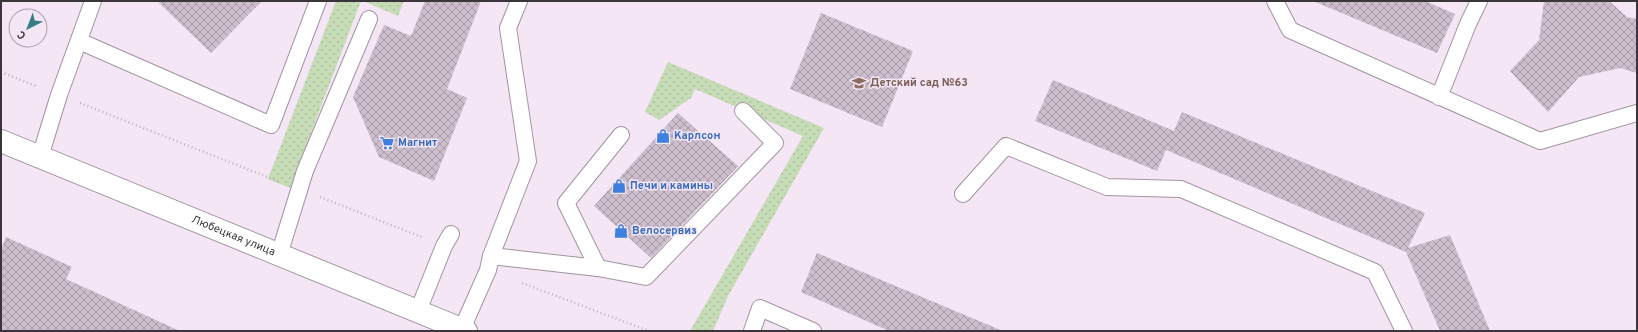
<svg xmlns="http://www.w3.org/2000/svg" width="1638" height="332" viewBox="0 0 1638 332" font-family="Overpass,sans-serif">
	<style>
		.grass { fill: url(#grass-dots) }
		.building { fill: url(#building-cross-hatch) }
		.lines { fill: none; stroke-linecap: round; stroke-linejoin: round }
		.lane-casing { stroke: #a294a2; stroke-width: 18 }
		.secondary-casing { stroke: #a294a2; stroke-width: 24 }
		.path { stroke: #bcb0bc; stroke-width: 2.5; stroke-dasharray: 1 3; stroke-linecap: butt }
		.lane { stroke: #fff; stroke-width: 16 }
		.secondary { stroke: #fff; stroke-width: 22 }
		.labels { text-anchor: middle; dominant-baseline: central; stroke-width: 3; stroke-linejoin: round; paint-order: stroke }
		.education-label { font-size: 11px; font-weight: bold; fill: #785e54; stroke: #f5e6f5; text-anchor: start }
		.shop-label { font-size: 11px; font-weight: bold; fill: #366cbe; stroke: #f5e6f5; text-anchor: start }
		.street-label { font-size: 11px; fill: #3b353b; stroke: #f5e6f5 }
	</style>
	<defs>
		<pattern id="grass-dots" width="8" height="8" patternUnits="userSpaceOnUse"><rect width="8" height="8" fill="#c5dcb7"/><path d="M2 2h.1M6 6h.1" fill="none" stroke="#aabd9e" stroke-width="1.8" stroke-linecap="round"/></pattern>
		<pattern id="building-cross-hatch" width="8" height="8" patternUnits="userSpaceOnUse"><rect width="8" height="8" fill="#ccbecd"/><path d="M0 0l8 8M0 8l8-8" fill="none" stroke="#a79ba8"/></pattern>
	</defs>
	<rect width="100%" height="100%" fill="#f5e6f5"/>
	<g class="grass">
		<polygon points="336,1 361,1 290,188 268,179"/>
		<polygon points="363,1 404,1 398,16"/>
		<polygon points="668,62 824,128 728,296 713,331 690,331 803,136 695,89 691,98 659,120 645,112"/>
	</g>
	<g class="building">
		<polygon points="157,1 262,1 211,53"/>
		<polygon points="425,1 481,1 447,89 467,98 434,181 379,157 353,97 384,25 411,36"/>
		<polygon points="1313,1 1425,1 1455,14 1437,53"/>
		<polygon points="1544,1 1609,1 1627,17 1637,19 1637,73 1620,68 1579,77 1548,112 1510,71 1539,40"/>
		<polygon points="821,13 913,51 882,127 790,89"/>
		<polygon points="1053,80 1174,131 1182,112 1425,213 1408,248 1450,235 1490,331 1440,331 1406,252 1166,150 1157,171 1035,121"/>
		<polygon points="678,113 738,166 651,258 594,206"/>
		<polygon points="6,237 72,267 66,279 180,331 1,331 1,250"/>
		<polygon points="817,253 1003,331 889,331 801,292"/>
	</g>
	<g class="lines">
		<defs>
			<g id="lane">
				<polyline points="1275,1 1290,30 1540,141 1637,113"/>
				<polyline points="79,41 271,125 318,1"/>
				<polyline points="1439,97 1468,24 1479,1"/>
				<polyline points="40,157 59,95 93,1"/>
				<polyline points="963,194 1006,146 1107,187 1181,189 1375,272 1404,331"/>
				<polyline points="279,255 305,171 369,19"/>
				<polyline points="491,256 598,268 646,277 775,143 743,111"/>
				<polyline points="598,268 566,203 621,135"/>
				<polyline points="418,311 444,246 451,234"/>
				<polyline points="462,329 488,270 491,256 528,161 508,28 519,1"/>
				<polyline points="752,331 760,308 813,331"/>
			</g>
			<g id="secondary">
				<path id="s1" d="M 1,141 L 466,331"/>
			</g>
		</defs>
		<use href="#lane" class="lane-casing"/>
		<use href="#secondary" class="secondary-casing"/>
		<g class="path">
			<polyline points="1,72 38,87"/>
			<polyline points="80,103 280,182"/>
			<polyline points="320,197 424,238"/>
			<polyline points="522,283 649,331"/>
		</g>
		<use href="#lane" class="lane"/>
		<use href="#secondary" class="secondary"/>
	</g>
	<defs>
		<symbol id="school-bare" viewBox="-9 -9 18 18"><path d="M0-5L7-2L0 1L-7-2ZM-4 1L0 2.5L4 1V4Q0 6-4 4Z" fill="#8d6e63" stroke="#f5e6f5" stroke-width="2.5" paint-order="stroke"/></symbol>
		<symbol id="shop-bare" viewBox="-9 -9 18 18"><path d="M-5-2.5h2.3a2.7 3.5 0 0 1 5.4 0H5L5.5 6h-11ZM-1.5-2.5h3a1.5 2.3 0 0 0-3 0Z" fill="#3f7fe0" stroke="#f5e6f5" stroke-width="2.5" paint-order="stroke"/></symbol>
		<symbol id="supermarket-bare" viewBox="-9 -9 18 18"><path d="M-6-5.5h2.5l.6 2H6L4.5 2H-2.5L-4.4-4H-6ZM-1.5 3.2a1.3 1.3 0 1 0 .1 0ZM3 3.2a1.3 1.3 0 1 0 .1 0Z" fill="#3f7fe0" stroke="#f5e6f5" stroke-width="2.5" paint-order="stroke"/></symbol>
	</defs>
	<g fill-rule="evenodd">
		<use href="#school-bare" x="849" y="73" width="20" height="20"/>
		<use href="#shop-bare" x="653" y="126" width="20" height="20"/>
		<use href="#supermarket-bare" x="377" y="133" width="20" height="20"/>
		<use href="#shop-bare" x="609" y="176" width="20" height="20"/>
		<use href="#shop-bare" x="611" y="221" width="20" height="20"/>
	</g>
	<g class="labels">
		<g class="education-label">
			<text x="870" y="83">Детский сад №63</text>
		</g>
		<g class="shop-label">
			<text x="674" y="136">Карлсон</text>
			<text x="398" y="143">Магнит</text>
			<text x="630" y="186">Печи и камины</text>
			<text x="632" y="231">Велосервиз</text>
		</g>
		<g class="street-label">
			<text stroke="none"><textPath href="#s1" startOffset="251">Любецкая улица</textPath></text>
		</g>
	</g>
	<rect width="1638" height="332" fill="none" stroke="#3b353b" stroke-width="4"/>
	<g transform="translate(28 28) rotate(222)"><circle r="19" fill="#f5e6f5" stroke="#ab9fab"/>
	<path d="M0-3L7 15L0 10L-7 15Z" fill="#377f86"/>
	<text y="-6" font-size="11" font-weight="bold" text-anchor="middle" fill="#3b353b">С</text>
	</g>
</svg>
